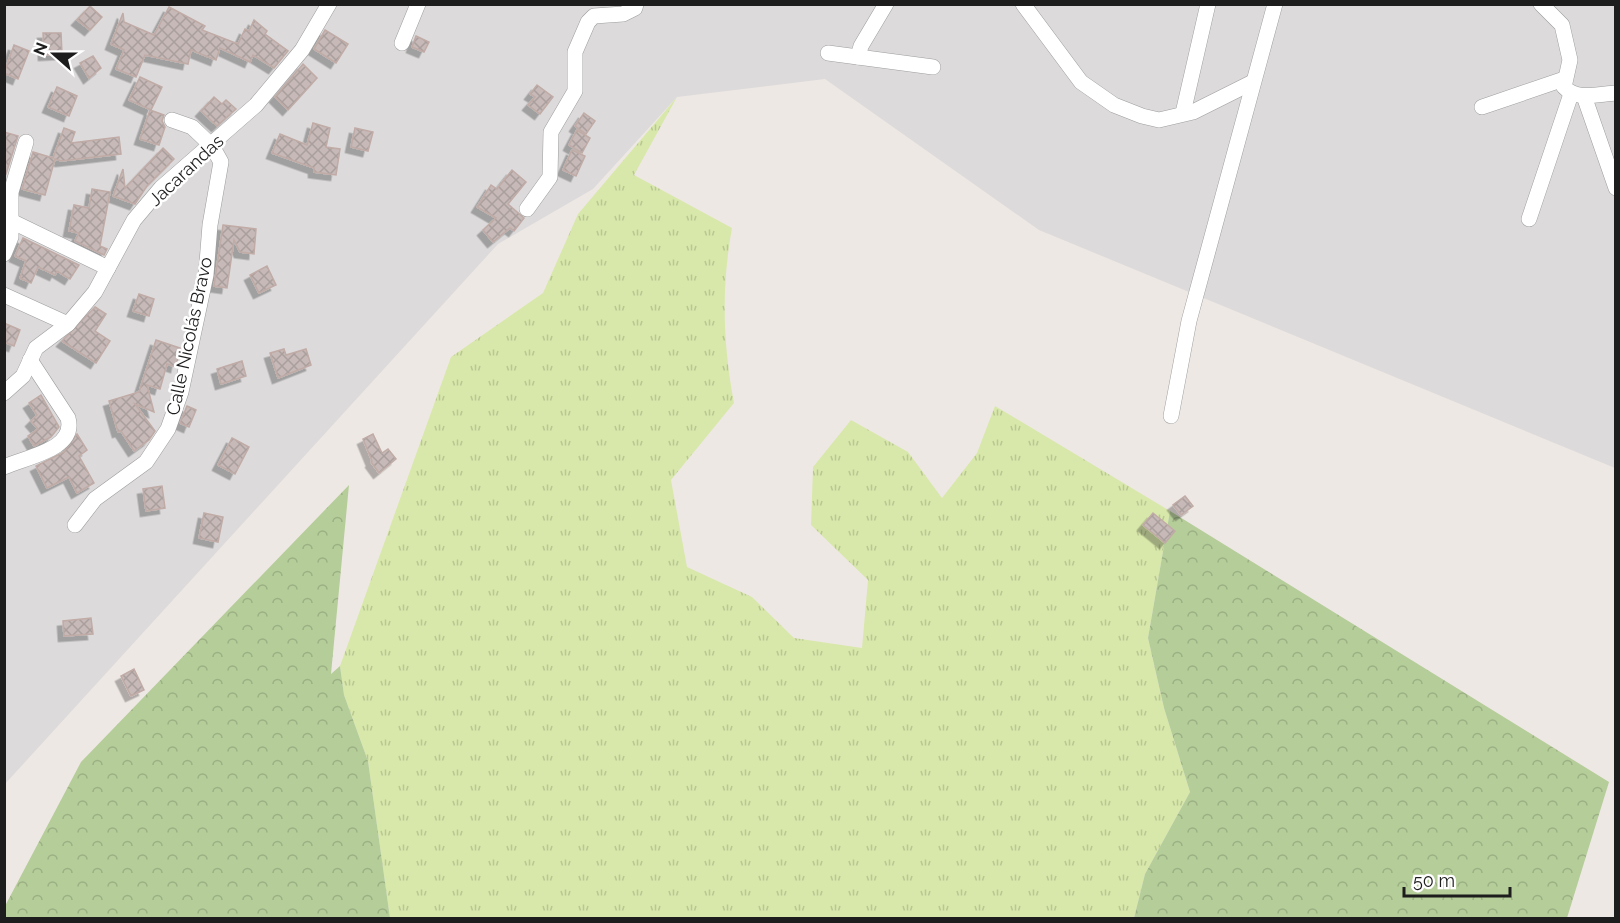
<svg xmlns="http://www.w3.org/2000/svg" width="1620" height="923" viewBox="0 0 1620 923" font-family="Raleway,sans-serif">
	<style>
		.residential { fill: #dcdadb }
		.grass { fill: url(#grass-tufts) }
		.forest { fill: url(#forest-crowns) }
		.building { fill: url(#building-cross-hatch); stroke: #c0aba6; stroke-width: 1.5; filter: url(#shadow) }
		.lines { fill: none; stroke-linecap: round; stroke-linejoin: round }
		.minor-casing { stroke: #9e9e9e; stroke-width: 16 }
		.minor { stroke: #fff; stroke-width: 15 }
		.labels { text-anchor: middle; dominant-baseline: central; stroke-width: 5; stroke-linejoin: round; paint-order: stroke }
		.street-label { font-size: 18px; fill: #1d1d1d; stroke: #fff }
	</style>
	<defs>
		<pattern id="grass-tufts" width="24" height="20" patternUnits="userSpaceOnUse" patternTransform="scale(1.5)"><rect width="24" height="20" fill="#d8e8aa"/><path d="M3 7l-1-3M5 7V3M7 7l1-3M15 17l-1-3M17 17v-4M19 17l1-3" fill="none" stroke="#b9c792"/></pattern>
		<pattern id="forest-crowns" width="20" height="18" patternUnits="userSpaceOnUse" patternTransform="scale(1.5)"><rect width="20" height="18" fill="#b5cd99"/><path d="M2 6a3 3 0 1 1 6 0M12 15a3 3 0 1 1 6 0" fill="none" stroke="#9bb083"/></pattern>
		<pattern id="building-cross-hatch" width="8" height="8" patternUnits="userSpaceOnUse" patternTransform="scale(1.5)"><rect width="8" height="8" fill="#c6b9b7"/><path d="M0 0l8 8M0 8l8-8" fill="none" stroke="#aa9f9d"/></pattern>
		<filter id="shadow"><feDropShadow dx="-5.5" dy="5.5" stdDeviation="0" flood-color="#0004"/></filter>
	</defs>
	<rect width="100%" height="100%" fill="#eee8e4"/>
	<polygon class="residential" points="5,5 1615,5 1615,468 1039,230 825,79 677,97 593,189 498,244 5,784"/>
	<path class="grass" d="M 677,97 L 634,175 L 732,228 C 721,289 723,343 734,403 L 671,480 L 687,567 L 752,597 L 794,638 L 862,648 L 868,580 L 811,525 L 813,467 L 851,420 L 908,452 L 942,498 L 977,453 L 995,406 L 1170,511 L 1148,638 L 1164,708 L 1190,792 L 1145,874 L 1134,918 L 390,918 L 368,761 L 344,695 L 340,666 L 451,357 L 543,293 L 578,214 Z"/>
	<g class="forest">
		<polygon points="349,485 331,674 340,666 344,695 368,761 390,918 5,918 5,906 81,762"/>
		<polygon points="1170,511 1609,782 1567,918 1134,918 1145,874 1190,792 1164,708 1148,638"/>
	</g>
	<g class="building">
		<polygon points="90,6 102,17 90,30 77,20"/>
		<polygon points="169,7 205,26 202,30 238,44 245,29 249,31 254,20 267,31 265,34 288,51 274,68 253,55 250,62 220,48 216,60 191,50 188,64 145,55 136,77 116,69 124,50 111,44 123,13 124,22 154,35"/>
		<polygon points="325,30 348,44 336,63 314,49"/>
		<polygon points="43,33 61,33 62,54 44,55"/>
		<polygon points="416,36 429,42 424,52 412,47"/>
		<polygon points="14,45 29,51 18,79 4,73"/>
		<polygon points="93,56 101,68 89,78 80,63"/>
		<polygon points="303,64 317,78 288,110 275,97"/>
		<polygon points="140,77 162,87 151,110 129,100"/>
		<polygon points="537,85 553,97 540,114 528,105 535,97 530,94"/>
		<polygon points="57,87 77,96 69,116 48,107"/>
		<polygon points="214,97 222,104 226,100 236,109 217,126 201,111"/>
		<polygon points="150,110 164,115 162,121 165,127 159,145 140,139"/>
		<polygon points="584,113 595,121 586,134 575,126"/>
		<polygon points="313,123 330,128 326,147 340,149 336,175 314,172 314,168 272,153 280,134 307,145"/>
		<polygon points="64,128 75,132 71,143 119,137 121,154 61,161 55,159 45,195 22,189 33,152 53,158"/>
		<polygon points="355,128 373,132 368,151 351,147"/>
		<polygon points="577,130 590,138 582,153 569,145"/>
		<polygon points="4,132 18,136 6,174 4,173"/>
		<polygon points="163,148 174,159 147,186 135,204 113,196 123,169 125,188"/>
		<polygon points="572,150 585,156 576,176 563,170"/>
		<polygon points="512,170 526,182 508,204 524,218 514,231 510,228 493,242 483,230 496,218 477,207 491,185 497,189"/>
		<polygon points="92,189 110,192 100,246 107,249 104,255 75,241 79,233 69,231 74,205 89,208"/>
		<polygon points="223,225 256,229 254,254 240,252 234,240 227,288 214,286"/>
		<polygon points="23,238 79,265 70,279 57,271 55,275 38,267 31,283 20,278 26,261 15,256"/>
		<polygon points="267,266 276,285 259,293 250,275"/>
		<polygon points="139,294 154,299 149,316 133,311"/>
		<polygon points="95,307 106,314 95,331 110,341 96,363 62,341"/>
		<polygon points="4,323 20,330 14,346 4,342"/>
		<polygon points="156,340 180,348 176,367 167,364 160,389 147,385 154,412 135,404 155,431 149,440 134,451 121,431 118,432 109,401 139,392"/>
		<polygon points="284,349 286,355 306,349 311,365 278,378 270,353"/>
		<polygon points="242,361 246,376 221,384 217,369"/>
		<polygon points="41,395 59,427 51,437 34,446 28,436 38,429 31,421 37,415 29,403"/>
		<polygon points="187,406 196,410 189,427 180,423"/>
		<polygon points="77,434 87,450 79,456 94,483 77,493 69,477 47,488 36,466 64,452"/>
		<polygon points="373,434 382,453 388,449 396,459 379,473 371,462 372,461 363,439"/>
		<polygon points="232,438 249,447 235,474 218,465"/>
		<polygon points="162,486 165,508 146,511 143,489"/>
		<polygon points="1185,496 1193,506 1181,515 1173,505"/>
		<polygon points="204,513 223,517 218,542 199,538"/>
		<polygon points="1153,513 1175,531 1165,543 1143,525"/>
		<polygon points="91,618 93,634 64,636 63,621"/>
		<polygon points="134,669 144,690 131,696 121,676"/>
	</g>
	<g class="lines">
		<defs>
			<g id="minor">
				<polyline points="1023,4 1081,82 1114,105 1142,116 1159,120 1193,112 1253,82"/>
				<path d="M 1541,4 L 1562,25 L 1570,60 L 1564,87 C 1577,101 1598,94 1616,93"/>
				<polyline points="402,43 418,4"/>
				<polyline points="828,53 933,67"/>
				<polyline points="858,57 861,46 886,4"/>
				<polyline points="1584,96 1616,188"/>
				<polyline points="1482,107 1564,79"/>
				<polyline points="1183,113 1208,4"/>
				<polyline points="527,209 550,177 551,132 575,91 575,52 588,22 594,16 623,14 635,8 636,4"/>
				<polyline points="1529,219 1571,94"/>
				<polyline points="11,221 108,268"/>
				<polyline points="4,254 11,237 11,192 26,142"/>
				<polyline points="4,295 68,324"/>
				<polyline points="4,393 23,376 36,348 68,324 95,292 134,220 161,188 256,105 302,50 329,4"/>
				<polyline points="1171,416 1189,321 1275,4"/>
				<path d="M 4,467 C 25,457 77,450 68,418 L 30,360"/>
				<polyline points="75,525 95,499 146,462 168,429 181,392 206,275 210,225 221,162 212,146 192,127 172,120"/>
			</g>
		</defs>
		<use href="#minor" class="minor-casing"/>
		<use href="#minor" class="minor"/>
	</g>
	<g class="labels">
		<g class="street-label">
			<text transform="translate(186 170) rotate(-43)">Jacarandas</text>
			<text transform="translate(189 336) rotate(-78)">Calle Nicolás Bravo</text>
		</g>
	</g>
	<rect width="1620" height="923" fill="none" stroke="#1d1d1d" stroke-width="12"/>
	<g transform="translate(54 54) rotate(291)" stroke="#ffffff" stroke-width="4.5" paint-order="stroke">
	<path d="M0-4.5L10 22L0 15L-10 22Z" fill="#1d1d1d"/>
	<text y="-9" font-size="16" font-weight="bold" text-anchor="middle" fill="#1d1d1d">N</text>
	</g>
	<path d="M1404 887v9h106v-9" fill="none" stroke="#1d1d1d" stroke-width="3"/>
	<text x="1413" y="887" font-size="18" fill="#1d1d1d" stroke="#ffffff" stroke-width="4.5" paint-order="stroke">50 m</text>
</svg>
